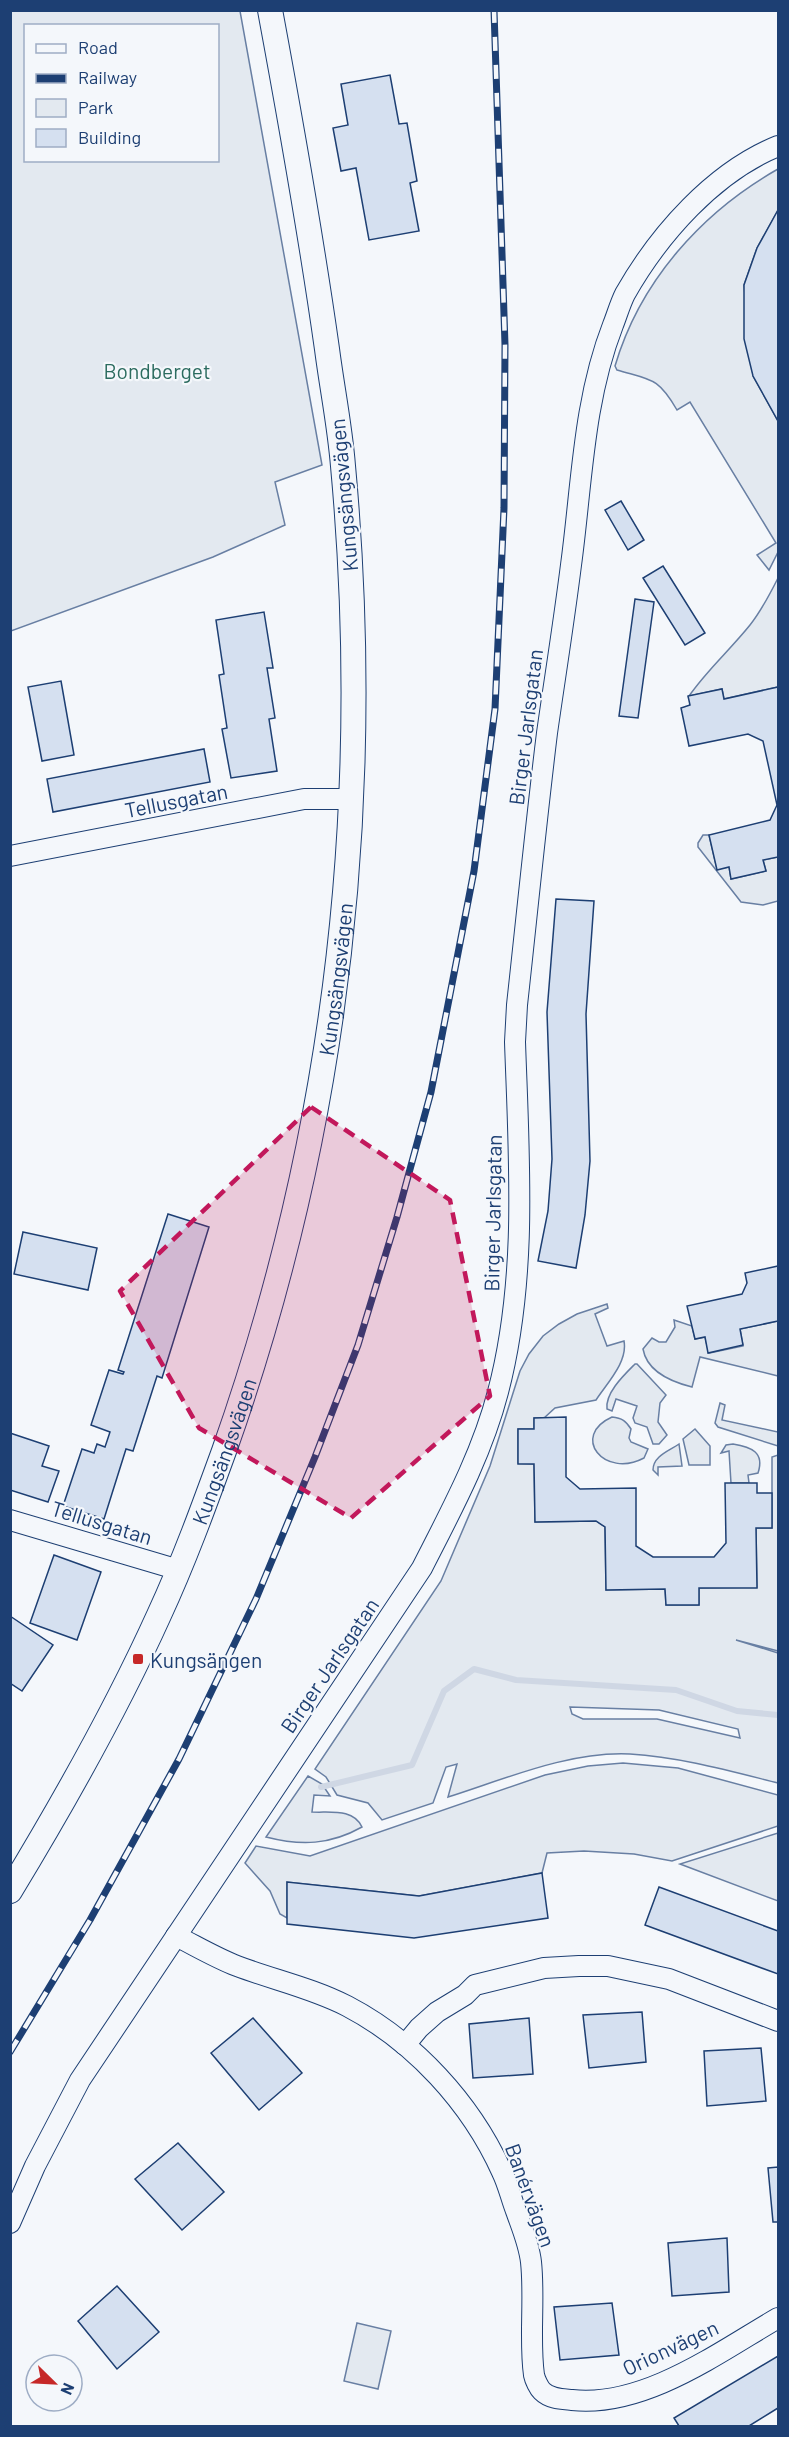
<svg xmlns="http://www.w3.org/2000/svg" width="789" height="2437" viewBox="0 0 789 2437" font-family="Barlow,sans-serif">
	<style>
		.green { fill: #e3e9f0; stroke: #687fa3; stroke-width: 1.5; fill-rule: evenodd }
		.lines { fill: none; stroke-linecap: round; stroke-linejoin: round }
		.stream { stroke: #cfd7e4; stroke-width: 6 }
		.building { fill: #d5e0f0; stroke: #1d3f73; stroke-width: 1.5 }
		.minor-casing { stroke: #1d3f73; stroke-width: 22 }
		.tertiary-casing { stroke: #1d3f73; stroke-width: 26 }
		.minor { stroke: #f4f7fb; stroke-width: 20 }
		.tertiary { stroke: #f4f7fb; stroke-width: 24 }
		.rail-casing { stroke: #1d3f73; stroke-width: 7 }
		.rail { stroke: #f4f7fb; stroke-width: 4.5; stroke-dasharray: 14; stroke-linecap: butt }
		.marked { fill: #c2185b; fill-opacity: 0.2; stroke: #c2185b; stroke-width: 4.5; stroke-dasharray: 12 8; stroke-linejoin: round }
		.poi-dot { fill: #c62828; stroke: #f4f7fb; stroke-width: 2 }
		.labels { text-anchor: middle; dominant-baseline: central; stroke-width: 4.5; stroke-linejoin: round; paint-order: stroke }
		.park-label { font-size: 21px; fill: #2c6c60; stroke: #f4f7fb }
		.street-label { font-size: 21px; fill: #1d3f73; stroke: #f4f7fb }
		.poi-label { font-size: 21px; fill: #1d3f73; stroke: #f4f7fb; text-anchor: start }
	</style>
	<rect width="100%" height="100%" fill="#f4f7fb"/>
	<g class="green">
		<path d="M 11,10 L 240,11 L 322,465 L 275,482 L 285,525 L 213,557 L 11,631 ZM 26,26 L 218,26 L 218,160 L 26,160 Z"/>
		<path d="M 778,169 L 778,210 L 757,248 L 744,285 L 753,376 L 778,421 L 778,552 L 769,570 L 757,555 L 776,543 L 690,402 L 677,410 C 658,377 651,380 617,370 L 615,366 C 640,281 702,212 778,169 Z"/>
		<path d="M 778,578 L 778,687 L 724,699 L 722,689 L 689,696 C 707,670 730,650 750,625 C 761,611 770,594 778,578 Z"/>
		<polygon points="703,835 709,835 717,869 729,867 731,879 766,871 763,860 778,857 778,901 763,905 741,902 698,847 698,843"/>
		<path d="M 607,1304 L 608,1308 L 595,1314 L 607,1346 L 624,1341 C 628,1362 607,1383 596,1400 L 555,1408 L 544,1418 L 534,1418 L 534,1429 L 518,1429 L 518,1463 L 534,1464 L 535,1522 L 596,1521 L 605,1527 L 606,1590 L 665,1589 L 666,1605 L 699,1605 L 699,1588 L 757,1587 L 756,1528 L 772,1528 L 772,1457 L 778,1455 L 778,1651 L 736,1640 L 778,1653 L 778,1783 C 730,1771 680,1757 630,1754 C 569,1751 505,1779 448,1797 L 457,1764 L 446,1767 L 433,1803 L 382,1820 L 368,1803 L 337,1795 L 326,1777 L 315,1769 L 441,1581 L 490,1466 L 520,1371 L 529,1354 L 543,1336 L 559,1324 L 577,1314 ZM 570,1707 L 659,1710 L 738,1729 L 740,1738 L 657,1719 L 583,1719 L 572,1714 Z"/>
		<path d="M 674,1320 L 692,1326 L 695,1339 L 705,1337 L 709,1353 L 743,1346 L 740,1329 L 778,1321 L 778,1376 L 700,1357 L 692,1387 C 672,1382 647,1372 643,1349 L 652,1338 L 659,1342 L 666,1342 L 675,1327 Z"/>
		<path d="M 635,1364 L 637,1364 L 666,1395 L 660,1403 L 658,1422 L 667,1435 L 659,1444 L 653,1444 L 647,1427 L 635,1423 L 633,1418 L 637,1406 L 616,1399 L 612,1411 L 607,1409 C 605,1393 624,1375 635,1364 Z"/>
		<polygon points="720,1403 725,1405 722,1420 778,1432 778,1446 718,1427 715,1423"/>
		<path d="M 612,1417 C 622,1418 626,1421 631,1429 L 629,1438 L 631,1442 L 648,1449 L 644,1458 C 604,1479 570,1436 612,1417 Z"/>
		<polygon points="695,1429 710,1446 710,1465 689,1465 683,1439"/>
		<path d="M 679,1444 L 682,1466 L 658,1467 L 658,1475 L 653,1470 C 653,1456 669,1451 679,1444 Z"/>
		<path d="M 733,1444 C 751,1447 765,1452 758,1473 L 748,1475 L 749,1483 L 731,1483 L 729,1451 L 721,1453 L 726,1445 Z"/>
		<polygon points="623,1763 678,1768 778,1795 778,1826 672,1861 634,1854 584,1851 547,1853 542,1873 419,1896 287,1882 287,1918 280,1914 270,1891 245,1863 256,1846 310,1856 545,1775 588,1766"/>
		<path d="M 308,1776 L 322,1784 L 330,1796 L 314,1795 L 312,1812 C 330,1813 353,1808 362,1827 C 330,1845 301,1846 266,1837 Z"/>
		<polygon points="778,1833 778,1901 680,1864"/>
		<polygon points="357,2323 391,2331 378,2389 344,2381"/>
	</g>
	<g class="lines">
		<polyline class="stream" points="321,1787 412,1765 444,1691 474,1669 516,1680 676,1690 737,1711 778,1715"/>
	</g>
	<g class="building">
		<polygon points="390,75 399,124 407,123 417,181 410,183 419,231 369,240 356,168 341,171 333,128 348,125 341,84"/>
		<polygon points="778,210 778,421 753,376 744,339 744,285 757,248"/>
		<polygon points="621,501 644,540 628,550 605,510"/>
		<polygon points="663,566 705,633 685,645 643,578"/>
		<polygon points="635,599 654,602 638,718 619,716"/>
		<polygon points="264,612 273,668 267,668 275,718 269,719 277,771 231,778 222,729 227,728 219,675 224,674 216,620"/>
		<polygon points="61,681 74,755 42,761 28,687"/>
		<polygon points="778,687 778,857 763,860 766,871 731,879 729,867 717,870 709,835 770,820 777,805 763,741 748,734 689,746 681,708 690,705 688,696 722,689 724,699"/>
		<polygon points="204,749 210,782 53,812 47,779"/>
		<polygon points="556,899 594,901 586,1014 590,1161 585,1215 576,1268 538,1261 548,1211 552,1159 547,1012"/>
		<polygon points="168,1214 209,1227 162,1378 157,1376 133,1451 126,1449 104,1519 63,1506 82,1449 94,1453 97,1444 105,1447 110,1432 91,1425 109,1370 123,1374 124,1372 118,1370"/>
		<polygon points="23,1232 97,1248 88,1290 14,1274"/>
		<polygon points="778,1266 778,1321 740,1329 743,1345 708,1353 705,1337 695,1339 687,1306 742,1294 747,1283 745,1273"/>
		<polygon points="566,1417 566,1477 580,1489 636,1488 636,1546 653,1557 714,1557 726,1543 725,1483 757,1483 757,1493 772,1493 772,1528 756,1528 757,1588 699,1588 699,1605 666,1605 665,1589 606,1590 605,1527 596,1521 535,1522 534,1464 518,1464 518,1429 534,1429 534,1418"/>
		<polygon points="10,1433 49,1446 42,1466 59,1471 48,1502 10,1490"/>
		<polygon points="54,1555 101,1572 77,1640 30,1623"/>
		<polygon points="10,1616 53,1645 22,1691 10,1683"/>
		<polygon points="542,1873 548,1918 414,1938 287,1924 287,1882 419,1896"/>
		<polygon points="659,1887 778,1931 778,1974 645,1925"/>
		<polygon points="642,2012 646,2062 589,2068 583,2015"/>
		<polygon points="253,2018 302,2073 259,2110 211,2053"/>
		<polygon points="529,2018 533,2074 473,2078 469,2024"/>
		<polygon points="761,2048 766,2101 707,2106 704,2051"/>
		<polygon points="178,2143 224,2192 182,2230 135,2179"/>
		<polygon points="778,2167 778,2222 773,2222 768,2168"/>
		<polygon points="727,2238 729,2292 672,2296 668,2243"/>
		<polygon points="117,2286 159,2332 117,2369 78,2321"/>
		<polygon points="612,2303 619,2355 560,2360 554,2307"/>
		<polygon points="778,2356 778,2408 749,2426 679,2426 674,2418"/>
	</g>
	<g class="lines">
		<defs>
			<g id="minor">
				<polyline points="10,856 304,799 351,799"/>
				<polyline points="10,1520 179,1570"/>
				<path d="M 176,1936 C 196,1946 216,1958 237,1966 C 274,1980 312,1988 347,2006 C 414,2041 471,2103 502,2172 C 508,2184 511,2198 516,2211 C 522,2228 529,2244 531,2262 C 535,2299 529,2340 534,2375 C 535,2380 539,2388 542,2391 C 550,2399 562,2399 572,2400 C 644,2408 719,2352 778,2318"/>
				<polyline points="405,2045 419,2028 437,2012 465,1995 475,1985 544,1968 579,1966 608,1966 669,1979 778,2021"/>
				<path d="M 10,2223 L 35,2166 L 80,2080 L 422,1568 C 451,1511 482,1454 498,1392 C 528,1278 519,1158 515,1042 L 517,1005 C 527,914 536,823 547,733 C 555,677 564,621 571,565 C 582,484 583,402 613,325 C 617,315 620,304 625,294 C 659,234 714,172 778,146"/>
			</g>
			<g id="tertiary">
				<path id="s1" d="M 10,1891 C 64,1802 116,1710 159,1615 C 184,1561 204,1506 224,1451 C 337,1132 374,802 343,466 C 340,427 332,388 327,349 C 311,236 291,123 270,10"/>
			</g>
		</defs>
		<use href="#minor" class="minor-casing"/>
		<use href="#tertiary" class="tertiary-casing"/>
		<use href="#minor" class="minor"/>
		<use href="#tertiary" class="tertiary"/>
		<defs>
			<polyline id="rail" points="10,2052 90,1920 179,1759 256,1599 315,1457 358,1345 397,1217 431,1092 474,871 495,709 504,508 505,345 494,10"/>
		</defs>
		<use href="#rail" class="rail-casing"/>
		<use href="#rail" class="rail"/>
	</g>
	<path class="marked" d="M 311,1107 L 450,1200 L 490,1396 L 351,1518 L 199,1428 L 120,1291 Z"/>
	<rect class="poi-dot" x="132" y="1653" width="12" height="12" rx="3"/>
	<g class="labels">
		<g class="park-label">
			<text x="157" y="370">Bondberget</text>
		</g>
		<g class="street-label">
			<text transform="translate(343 495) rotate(-95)">Kungsängsvägen</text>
			<text transform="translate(525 727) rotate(-83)">Birger Jarlsgatan</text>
			<text transform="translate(176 800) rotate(-11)">Tellusgatan</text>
			<text stroke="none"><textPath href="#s1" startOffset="976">Kungsängsvägen</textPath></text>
			<text transform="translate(492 1213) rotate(-89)">Birger Jarlsgatan</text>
			<text stroke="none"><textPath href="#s1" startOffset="490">Kungsängsvägen</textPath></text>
			<text transform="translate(102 1522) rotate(17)">Tellusgatan</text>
			<text transform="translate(329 1665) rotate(-56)">Birger Jarlsgatan</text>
			<text transform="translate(531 2195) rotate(70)">Banérvägen</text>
			<text transform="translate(670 2347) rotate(-25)">Orionvägen</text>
		</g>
		<g class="poi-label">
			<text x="150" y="1659">Kungsängen</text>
		</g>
	</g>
	<rect width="789" height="2437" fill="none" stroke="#1d3f73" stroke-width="24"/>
	<rect x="24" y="24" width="195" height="138" fill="#f4f7fb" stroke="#9eadc5" stroke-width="1.5"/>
	<rect x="36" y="44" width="30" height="9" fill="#f4f7fb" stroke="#9eadc5" stroke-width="1.5"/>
	<text x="78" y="54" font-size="18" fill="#1d3f73">Road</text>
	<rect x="36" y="74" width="30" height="9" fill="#1d3f73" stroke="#9eadc5" stroke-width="1.5"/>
	<text x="78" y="84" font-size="18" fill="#1d3f73">Railway</text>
	<rect x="36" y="99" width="30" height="18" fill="#e3e9f0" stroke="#9eadc5" stroke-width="1.5"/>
	<text x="78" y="114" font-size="18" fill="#1d3f73">Park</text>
	<rect x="36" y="129" width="30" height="18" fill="#d5e0f0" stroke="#9eadc5" stroke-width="1.5"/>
	<text x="78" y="144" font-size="18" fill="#1d3f73">Building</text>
	<g transform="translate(54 2383) rotate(114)"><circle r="28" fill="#f4f7fb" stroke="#9eadc5" stroke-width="1.5"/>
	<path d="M0-4.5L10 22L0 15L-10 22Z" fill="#c62828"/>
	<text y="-9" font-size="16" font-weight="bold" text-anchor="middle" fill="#1d3f73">N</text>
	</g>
</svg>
